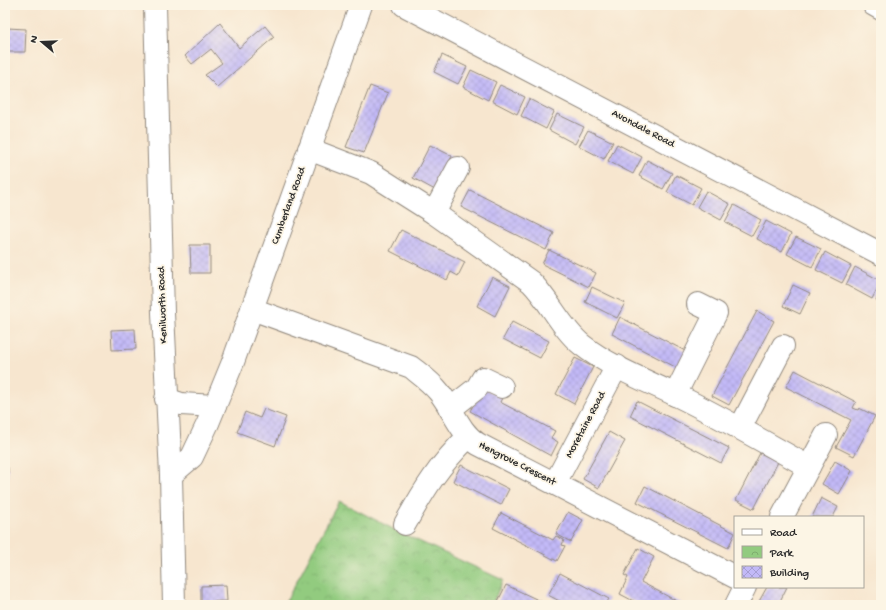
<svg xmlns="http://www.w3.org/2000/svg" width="886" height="610" viewBox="0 0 886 610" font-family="'Gochi Hand',sans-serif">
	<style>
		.park { fill: url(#park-crowns); stroke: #5e7b55 }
		.building { fill: url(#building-cross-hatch) }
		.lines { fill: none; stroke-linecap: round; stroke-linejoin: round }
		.minor-casing { stroke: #91887d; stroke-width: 24 }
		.minor { stroke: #fff; stroke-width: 22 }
		.labels { text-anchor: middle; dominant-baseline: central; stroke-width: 3.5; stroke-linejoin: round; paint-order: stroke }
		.street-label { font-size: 11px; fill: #2b2b2b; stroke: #fcf5e5 }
	</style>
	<defs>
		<pattern id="park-crowns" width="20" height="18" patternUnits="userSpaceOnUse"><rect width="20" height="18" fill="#92cb7f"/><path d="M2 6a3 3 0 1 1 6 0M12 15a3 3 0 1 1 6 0" fill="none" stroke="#7eae6e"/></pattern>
		<pattern id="building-cross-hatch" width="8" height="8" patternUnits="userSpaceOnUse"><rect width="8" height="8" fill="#c2b9f7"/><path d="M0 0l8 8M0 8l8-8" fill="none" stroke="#a79fd4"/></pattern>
	</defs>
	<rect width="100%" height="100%" fill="#fcf5e5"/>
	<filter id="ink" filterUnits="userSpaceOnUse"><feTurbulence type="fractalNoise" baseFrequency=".025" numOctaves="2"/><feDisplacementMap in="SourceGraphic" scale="8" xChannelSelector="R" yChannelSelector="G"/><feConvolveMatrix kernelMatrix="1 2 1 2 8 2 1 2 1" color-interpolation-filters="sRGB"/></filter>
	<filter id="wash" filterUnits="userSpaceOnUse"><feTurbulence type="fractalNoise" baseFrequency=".012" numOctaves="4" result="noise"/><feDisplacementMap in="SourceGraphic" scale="16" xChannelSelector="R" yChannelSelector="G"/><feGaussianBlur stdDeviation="0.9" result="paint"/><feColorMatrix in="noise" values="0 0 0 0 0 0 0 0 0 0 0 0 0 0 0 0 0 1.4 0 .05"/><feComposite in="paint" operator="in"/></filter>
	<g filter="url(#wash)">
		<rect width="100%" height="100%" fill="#f7e6cf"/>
		<polygon class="park" points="339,501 397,531 503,580 492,605 284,605"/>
		<g id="blocks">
			<g class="building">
				<polygon points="220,23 239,48 265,26 274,37 217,87 205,75 222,63 211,49 192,64 185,56"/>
				<polygon points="7,28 26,29 25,52 6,52"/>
				<polygon points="442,55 467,67 458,84 434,72"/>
				<polygon points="471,70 496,82 488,100 463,87"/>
				<polygon points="500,85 525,97 517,114 492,101"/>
				<polygon points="370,86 388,93 364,153 346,147"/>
				<polygon points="529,99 554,112 546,129 521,116"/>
				<polygon points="557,114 584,127 575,144 549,130"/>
				<polygon points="588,130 613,142 604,159 579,146"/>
				<polygon points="617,144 642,157 633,174 608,161"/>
				<polygon points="430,145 452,156 435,190 413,178"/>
				<polygon points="647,160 672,173 663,189 639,176"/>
				<polygon points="676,175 701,188 692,205 667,192"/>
				<polygon points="470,190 554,233 546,250 461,207"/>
				<polygon points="706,191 730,204 721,220 697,207"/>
				<polygon points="734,205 761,220 752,236 725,222"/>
				<polygon points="766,221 791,234 782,252 757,239"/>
				<polygon points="401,230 465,262 458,276 451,272 447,280 390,251"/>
				<polygon points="796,237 821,249 812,267 787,254"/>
				<polygon points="190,245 210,245 210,273 191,273"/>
				<polygon points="549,250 596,273 589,287 542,264"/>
				<polygon points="825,252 851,266 842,283 816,270"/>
				<polygon points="855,267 881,281 872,299 846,285"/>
				<polygon points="492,277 510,286 495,316 477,306"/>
				<polygon points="793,285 810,293 800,314 783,306"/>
				<polygon points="592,287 625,303 617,318 585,302"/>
				<polygon points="881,290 881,303 876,300"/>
				<polygon points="757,311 774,321 729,405 712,396"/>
				<polygon points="620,317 691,354 683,371 612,334"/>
				<polygon points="512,322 549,341 540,358 503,339"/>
				<polygon points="135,329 136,349 112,350 111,330"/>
				<polygon points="575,358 593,367 574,404 556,394"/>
				<polygon points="795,370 856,402 853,408 858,410 859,408 875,416 854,456 836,447 851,420 786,387"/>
				<polygon points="483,388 502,398 500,402 555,431 551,438 558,442 551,456 470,411"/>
				<polygon points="637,401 729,448 721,463 630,416"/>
				<polygon points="264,409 286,417 275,446 237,432 245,412 260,418"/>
				<polygon points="609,432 625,441 599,488 583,479"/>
				<polygon points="760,453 778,462 754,509 736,500"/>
				<polygon points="835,461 852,471 839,494 822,484"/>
				<polygon points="461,465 509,489 501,505 453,481"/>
				<rect x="5" y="468" width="3" height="16"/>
				<polygon points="645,486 735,533 728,548 637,502"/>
				<polygon points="821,498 838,507 833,517 812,517"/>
				<polygon points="568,512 583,520 571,542 556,534"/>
				<polygon points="501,513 553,540 556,536 564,540 562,545 565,546 557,561 493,528"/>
				<polygon points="638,548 654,557 641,582 684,605 641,605 620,594 628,577 624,575"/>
				<polygon points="560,573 609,599 605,605 567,605 548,595"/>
				<polygon points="226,585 227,601 201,602 201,586"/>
				<polygon points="506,585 549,605 496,605"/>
				<polygon points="767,587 787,587 778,605 757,605"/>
			</g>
		</g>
	</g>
	<g filter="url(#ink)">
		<use href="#blocks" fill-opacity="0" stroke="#91887d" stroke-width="1"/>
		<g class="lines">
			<defs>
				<g id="minor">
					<polyline points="155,5 163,313 171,475 174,605"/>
					<polyline points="404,5 881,254"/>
					<polyline points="874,5 881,9"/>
					<path d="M 309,149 L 371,173 L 434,213 L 531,282 C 550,301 561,328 582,345 C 610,367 647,381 678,396 C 723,418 766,443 809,467"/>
					<polyline points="434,213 458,168"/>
					<path d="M 252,309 L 411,367 C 421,375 431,382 439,392 C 453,409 459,432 478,444 L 735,577"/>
					<polyline points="675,395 716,313 698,304"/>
					<polyline points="166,399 181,404 215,406"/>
					<polyline points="450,409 477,388 483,378 502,387"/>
					<polyline points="740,428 783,346"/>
					<polyline points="171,475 192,457 208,423 233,362 361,5"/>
					<polyline points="555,483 617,366"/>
					<polyline points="782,517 826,435"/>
					<path d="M 405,524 C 424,490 439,465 468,437"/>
					<polyline points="736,605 745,587"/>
				</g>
			</defs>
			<use href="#minor" class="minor-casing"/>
			<use href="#minor" class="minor"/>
		</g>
	</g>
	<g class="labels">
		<g class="street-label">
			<text transform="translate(643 129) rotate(28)">Avondale Road</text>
			<text transform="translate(289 206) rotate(-70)">Cumberland Road</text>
			<text transform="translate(163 305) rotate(-92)">Kenilworth Road</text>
			<text transform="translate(586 425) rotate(-62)">Moretaine Road</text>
			<text transform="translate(517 464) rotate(27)">Hengrove Crescent</text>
		</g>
	</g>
	<rect width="886" height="610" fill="none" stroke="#fcf5e5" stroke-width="20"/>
	<rect x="734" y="516" width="130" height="72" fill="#fcf5e5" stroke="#a8a49b"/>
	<rect x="742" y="529" width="20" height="6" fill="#ffffff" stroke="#a8a49b"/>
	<text x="770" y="536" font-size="12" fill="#2b2b2b">Road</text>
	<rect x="742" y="546" width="20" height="12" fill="url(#park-crowns)" stroke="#a8a49b"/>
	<text x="770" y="556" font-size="12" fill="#2b2b2b">Park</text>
	<rect x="742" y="566" width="20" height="12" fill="url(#building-cross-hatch)" stroke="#a8a49b"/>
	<text x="770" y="576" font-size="12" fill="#2b2b2b">Building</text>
	<g transform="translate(42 42) rotate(289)" stroke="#fcf5e5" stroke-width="3" paint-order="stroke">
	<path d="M0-3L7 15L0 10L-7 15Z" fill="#2b2b2b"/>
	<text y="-6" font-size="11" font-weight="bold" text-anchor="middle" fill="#2b2b2b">N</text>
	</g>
</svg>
